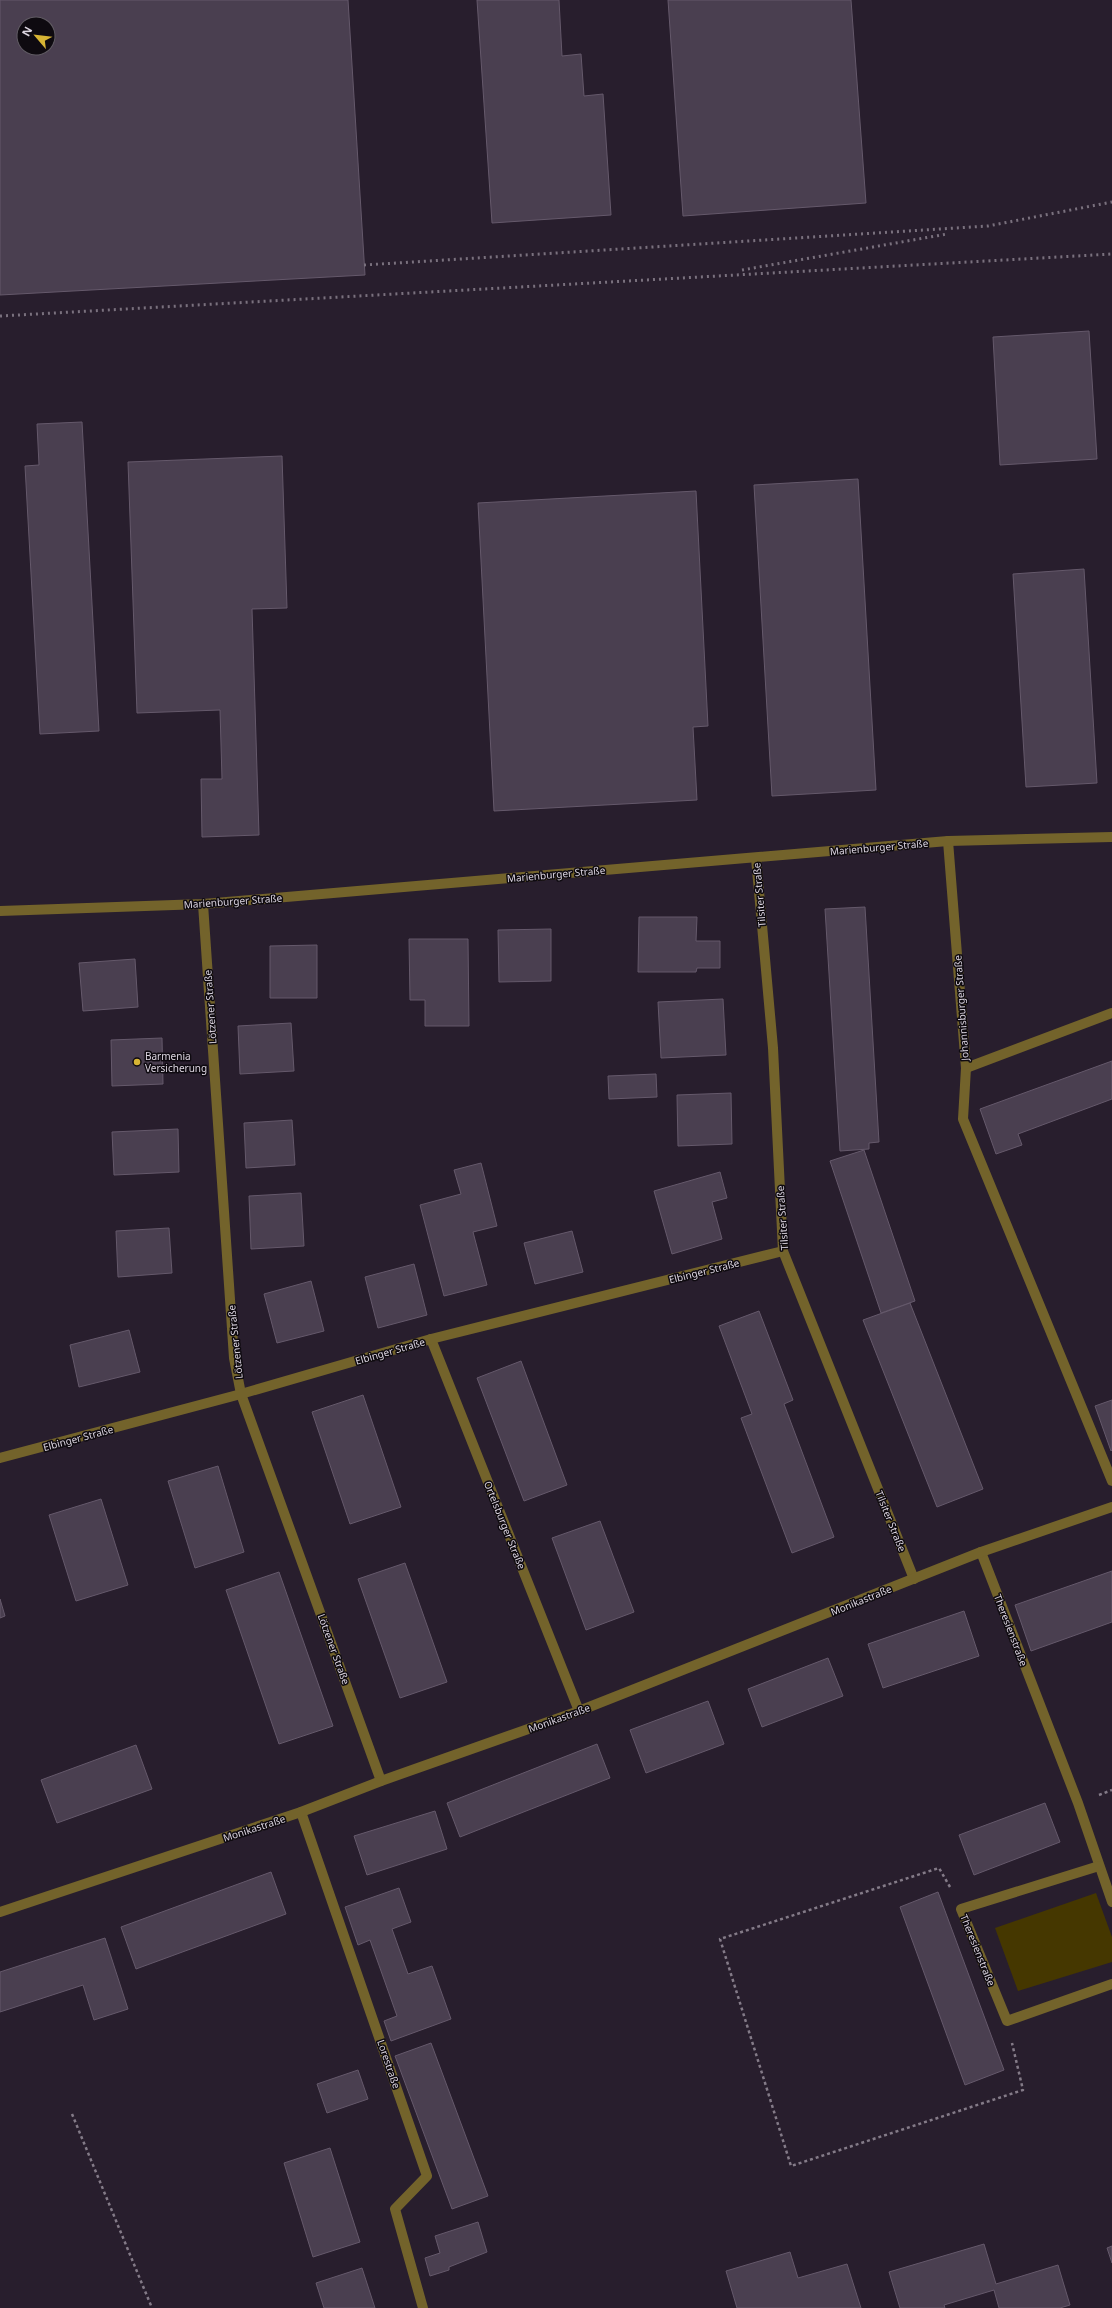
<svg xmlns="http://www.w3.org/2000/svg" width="1112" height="2308" font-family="'Noto Sans',sans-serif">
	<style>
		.green { fill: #453700 }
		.building { fill: #4a3f50; stroke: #65596b; fill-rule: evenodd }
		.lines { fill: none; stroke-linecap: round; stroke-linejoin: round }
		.path { stroke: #847b88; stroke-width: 2.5; stroke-dasharray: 3 3; stroke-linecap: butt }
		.minor { stroke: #73632b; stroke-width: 10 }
		.rail { stroke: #7a717e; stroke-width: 3; stroke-dasharray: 2 4; stroke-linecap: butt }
		.poi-dot { fill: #d7b434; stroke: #0e0a10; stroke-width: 1.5 }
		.labels { text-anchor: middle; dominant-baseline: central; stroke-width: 3; stroke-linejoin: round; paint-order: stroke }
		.street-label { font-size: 10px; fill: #dcd5e0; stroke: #0e0a10 }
		.poi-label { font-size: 10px; fill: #dcd5e0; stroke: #0e0a10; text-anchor: start }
	</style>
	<rect width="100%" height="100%" fill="#281e2d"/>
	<polygon class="green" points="1096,1893 1112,1937 1112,1962 1018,1991 995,1928"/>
	<g class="building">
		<path d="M0 0H348L365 275 0 295ZM24 24H48V48H24Z"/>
		<polygon points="477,0 559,0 562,56 581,54 584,96 603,94 611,215 492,223"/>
		<polygon points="668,0 851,0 866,203 683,216"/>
		<polygon points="1089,331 1097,459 1000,465 993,337"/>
		<polygon points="82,422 99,731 40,734 25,466 39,465 37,424"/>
		<polygon points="282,456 287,608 252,609 259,835 202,837 201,779 222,779 220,710 137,713 128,462"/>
		<polygon points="858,479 876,790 772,796 754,485"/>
		<polygon points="696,491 708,726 693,727 697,800 494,811 478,503"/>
		<polygon points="1084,569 1097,783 1026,787 1013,574"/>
		<polygon points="865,907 879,1142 869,1143 869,1149 840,1151 825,909"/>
		<polygon points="639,917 697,917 696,941 720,941 720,968 697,968 696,972 638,972"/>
		<polygon points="551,929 551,981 499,982 498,930"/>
		<polygon points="409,939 468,939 469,1026 425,1026 425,1000 410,1000"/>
		<polygon points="317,945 317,998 270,998 270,946"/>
		<polygon points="135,959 138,1007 83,1011 79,963"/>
		<polygon points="723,999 726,1055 661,1058 658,1002"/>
		<polygon points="291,1023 294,1071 240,1074 238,1026"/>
		<polygon points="162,1038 163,1084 112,1086 111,1040"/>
		<polygon points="1112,1061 1112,1099 1018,1134 1022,1145 996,1154 980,1109"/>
		<polygon points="656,1074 657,1097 609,1099 608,1076"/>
		<polygon points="731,1093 732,1144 678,1146 677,1095"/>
		<polygon points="292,1120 295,1165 246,1168 244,1123"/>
		<polygon points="178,1129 179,1172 114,1175 112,1132"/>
		<polygon points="864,1150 915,1301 881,1313 830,1161"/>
		<polygon points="481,1163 497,1226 473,1232 487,1285 444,1296 420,1205 461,1194 454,1170"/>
		<polygon points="720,1172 727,1198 712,1202 722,1239 672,1254 654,1191"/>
		<polygon points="301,1193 304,1246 251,1249 249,1196"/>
		<polygon points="169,1228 172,1273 118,1277 116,1231"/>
		<polygon points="572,1231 583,1272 535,1284 524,1243"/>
		<polygon points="414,1264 427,1315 378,1328 365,1277"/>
		<polygon points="311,1281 324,1331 277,1343 264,1294"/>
		<polygon points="910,1303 983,1489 937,1507 863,1320"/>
		<polygon points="759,1311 793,1400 784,1404 834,1537 792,1553 741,1418 752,1414 719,1326"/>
		<polygon points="129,1330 140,1372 79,1387 70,1345"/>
		<polygon points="521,1361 567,1485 524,1501 477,1378"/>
		<polygon points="363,1395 401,1507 350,1524 312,1412"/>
		<polygon points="1112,1400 1112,1450 1111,1451 1095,1406"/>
		<polygon points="218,1466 244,1552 195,1568 168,1481"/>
		<polygon points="101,1499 128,1585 76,1601 49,1515"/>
		<polygon points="600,1521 634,1612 586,1630 552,1538"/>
		<polygon points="405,1563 447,1682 400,1698 358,1579"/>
		<polygon points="1112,1571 1112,1622 1031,1651 1015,1605"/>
		<polygon points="279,1572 333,1726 279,1744 226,1590"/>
		<polygon points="0,1599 5,1616 0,1618"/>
		<polygon points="964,1611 979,1656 883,1688 868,1644"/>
		<polygon points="828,1658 843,1696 762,1727 748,1689"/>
		<polygon points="708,1701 724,1744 646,1773 630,1730"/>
		<polygon points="597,1744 610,1778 460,1837 447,1803"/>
		<polygon points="136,1745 152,1789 57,1823 41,1780"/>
		<polygon points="1045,1803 1060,1842 974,1875 959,1835"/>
		<polygon points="435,1811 447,1849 367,1875 354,1836"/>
		<polygon points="271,1872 286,1914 136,1969 121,1927"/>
		<polygon points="399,1888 411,1922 392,1929 408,1974 432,1966 451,2019 391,2041 384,2021 397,2016 370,1940 358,1945 345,1907"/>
		<polygon points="938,1892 1004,2070 965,2085 900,1907"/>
		<polygon points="105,1938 128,2009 94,2020 83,1985 0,2012 0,1972"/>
		<polygon points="431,2043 488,2196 452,2209 395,2056"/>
		<polygon points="358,2070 368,2099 327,2113 317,2084"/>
		<polygon points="330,2148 360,2242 313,2257 284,2163"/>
		<polygon points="478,2222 487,2252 449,2267 449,2270 430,2276 425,2258 440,2253 435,2236"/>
		<polygon points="984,2244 996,2284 1058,2265 1070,2305 1060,2308 999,2308 994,2290 944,2305 945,2308 900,2308 889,2272"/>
		<polygon points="1112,2246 1112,2263 1107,2248"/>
		<polygon points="790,2252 798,2278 847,2264 861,2308 737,2308 726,2271"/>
		<polygon points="362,2268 375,2308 324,2308 316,2283"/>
	</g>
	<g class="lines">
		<g class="path">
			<polyline points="1099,1795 1112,1790"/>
			<polyline points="950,1887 939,1868 720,1939 791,2166 1023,2090 1012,2043"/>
			<polyline points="72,2114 152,2308"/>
		</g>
		<g class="minor">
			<polyline points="948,841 966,1068 1112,1013"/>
			<polyline points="756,858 773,1048 783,1251 914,1579"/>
			<polyline points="203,904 234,1358 241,1394 381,1781"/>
			<polyline points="0,911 203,904 948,841 1112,837"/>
			<polyline points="966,1068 963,1119 1112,1481"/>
			<polyline points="431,1339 579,1711"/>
			<polyline points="0,1458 241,1394 431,1339 783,1251"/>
			<polyline points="981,1552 1078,1803 1112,1902"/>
			<polyline points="301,1812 427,2176 395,2209 423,2308"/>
			<polyline points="1099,1866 961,1909 1007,2021 1112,1984"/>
			<polyline points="0,1912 301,1812 381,1781 579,1711 981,1552 1112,1507"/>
		</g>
		<g class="rail">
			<polyline points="364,265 988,226 1112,202"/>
			<polyline points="742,270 947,234"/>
			<polyline points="0,316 1112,254"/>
		</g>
	</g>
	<circle class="poi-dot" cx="137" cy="1062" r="4"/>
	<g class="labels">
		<g class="street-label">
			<text transform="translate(879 847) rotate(-5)">Marienburger Straße</text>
			<text transform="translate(556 874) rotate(-5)">Marienburger Straße</text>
			<text transform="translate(759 895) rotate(-95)">Tilsiter Straße</text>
			<text transform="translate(233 901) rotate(-4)">Marienburger Straße</text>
			<text transform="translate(210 1007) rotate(-94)">Lötzener Straße</text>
			<text transform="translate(961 1008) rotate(-94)">Johannisburger Straße</text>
			<text transform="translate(782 1218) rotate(-94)">Tilsiter Straße</text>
			<text transform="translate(704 1271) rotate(-14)">Elbinger Straße</text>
			<text transform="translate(235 1342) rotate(-96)">Lötzener Straße</text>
			<text transform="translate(390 1351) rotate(-16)">Elbinger Straße</text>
			<text transform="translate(78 1438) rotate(-15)">Elbinger Straße</text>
			<text transform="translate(891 1521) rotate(68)">Tilsiter Straße</text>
			<text transform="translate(505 1525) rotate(68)">Ortelsburger Straße</text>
			<text transform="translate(861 1600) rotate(-22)">Monikastraße</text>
			<text transform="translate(1011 1630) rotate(69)">Theresienstraße</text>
			<text transform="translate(334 1649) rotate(70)">Lötzener Straße</text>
			<text transform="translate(559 1718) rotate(-20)">Monikastraße</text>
			<text transform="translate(254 1828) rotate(-18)">Monikastraße</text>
			<text transform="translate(978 1950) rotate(68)">Theresienstraße</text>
			<text transform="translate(389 2064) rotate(71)">Lorestraße</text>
		</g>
		<g class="poi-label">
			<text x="145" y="1056">Barmenia<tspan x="145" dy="12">Versicherung</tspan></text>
		</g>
	</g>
	<g transform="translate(36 36) rotate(298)"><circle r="19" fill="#0e0a10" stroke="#605b63"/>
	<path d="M0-3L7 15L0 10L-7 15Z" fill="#d7b434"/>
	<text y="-6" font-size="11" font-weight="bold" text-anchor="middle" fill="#dcd5e0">N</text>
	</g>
</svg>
